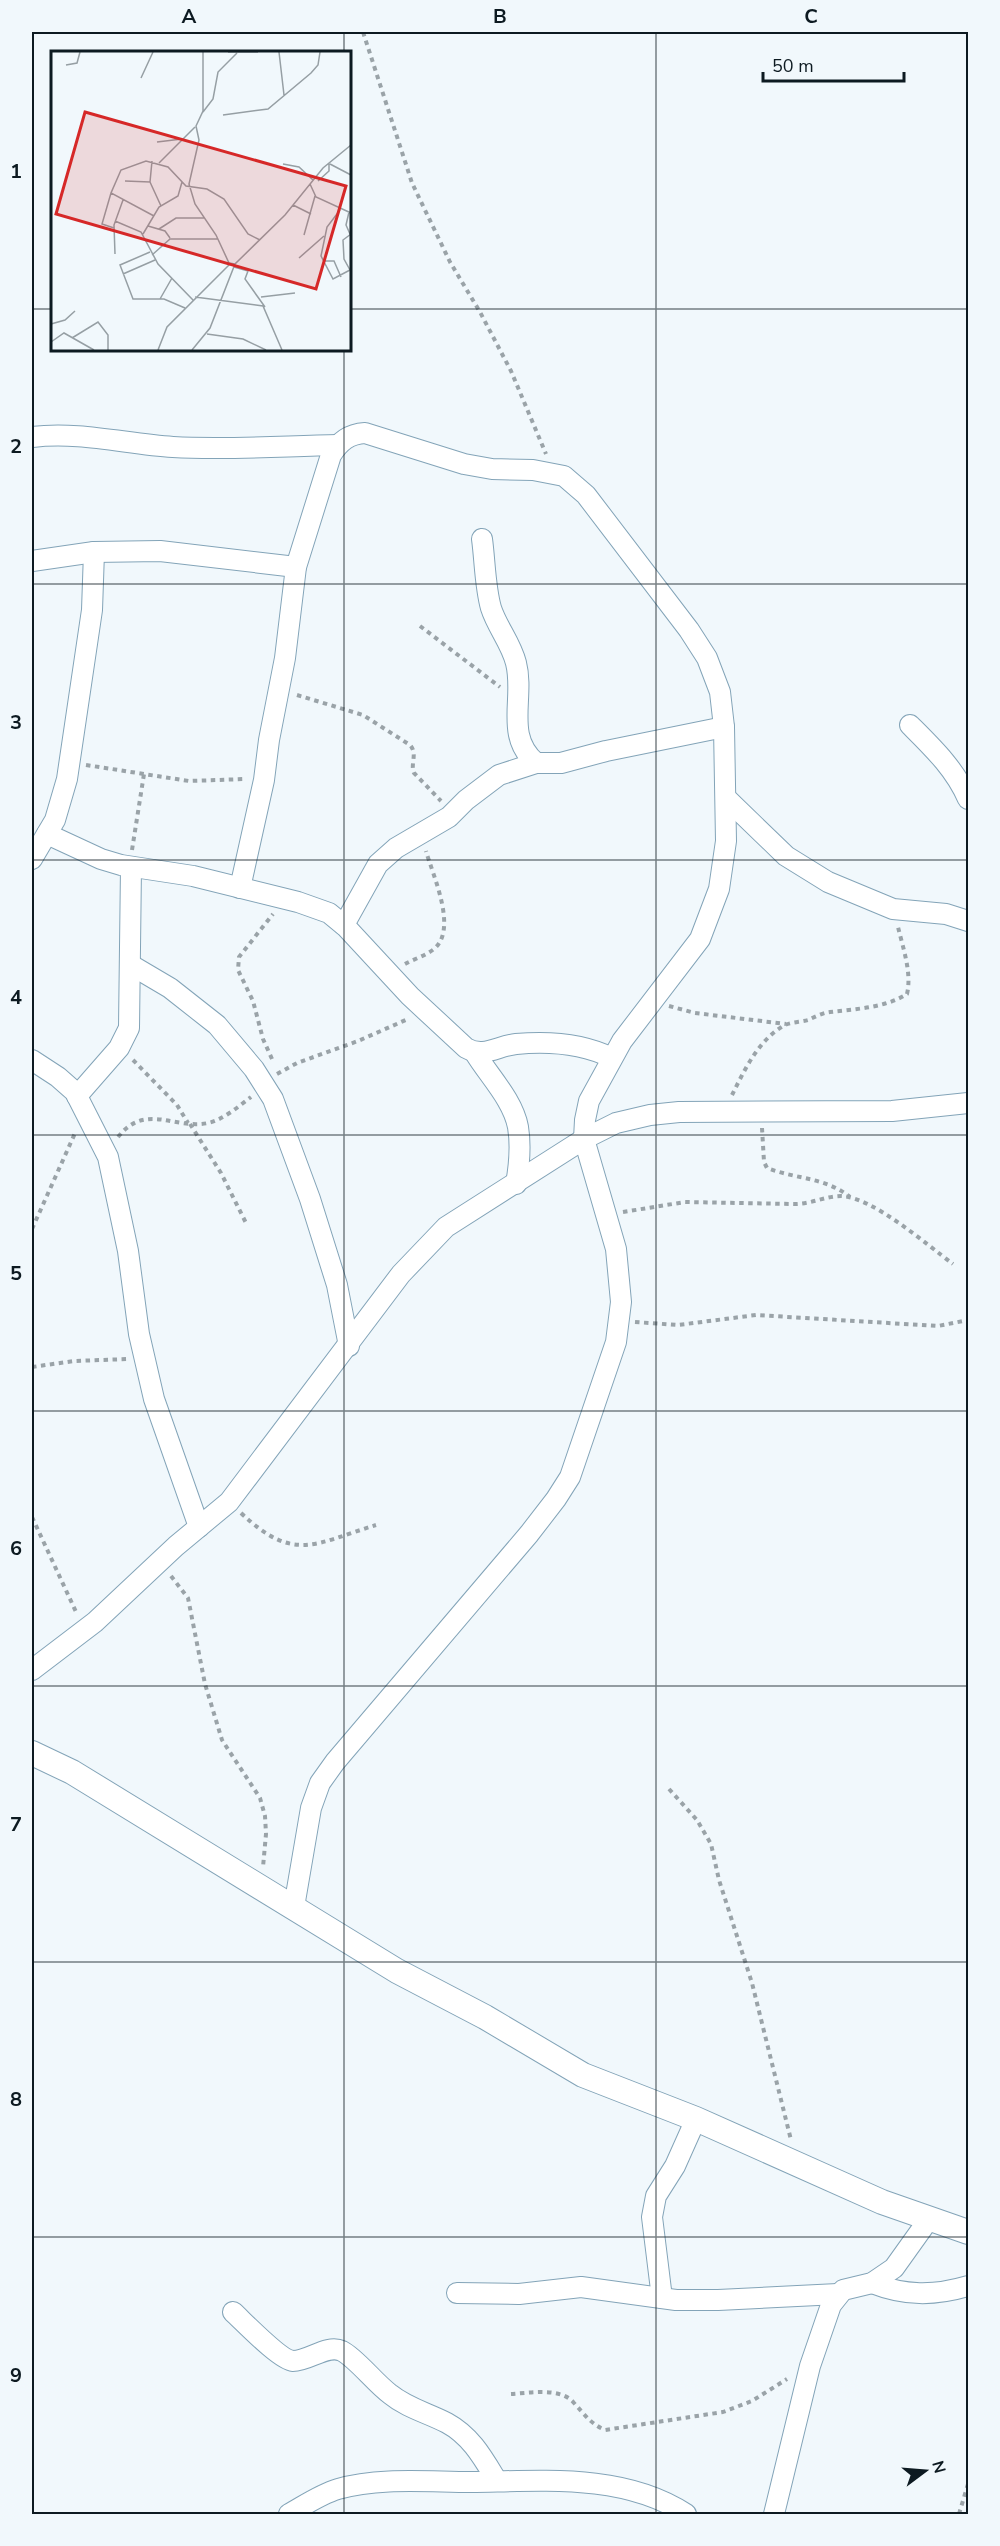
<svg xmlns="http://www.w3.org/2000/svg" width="1000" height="2546" font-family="'Nunito Sans',sans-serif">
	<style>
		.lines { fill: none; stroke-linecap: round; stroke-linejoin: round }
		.minor-casing { stroke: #83a4b8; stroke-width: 22 }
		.tertiary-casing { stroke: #83a4b8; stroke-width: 26 }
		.path { stroke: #9aa3a8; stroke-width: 4; stroke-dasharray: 4.5 4.5; stroke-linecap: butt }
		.minor { stroke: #fff; stroke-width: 20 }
		.tertiary { stroke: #fff; stroke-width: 24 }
		.grid { fill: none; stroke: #0d1a21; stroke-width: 1.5; stroke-opacity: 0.55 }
		.inset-road { fill: none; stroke: #969fa4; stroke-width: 1.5 }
		.view { fill: #d62828; fill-opacity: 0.15; stroke: #d62828; stroke-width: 3 }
		.inset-edge { fill: none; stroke: #0d1a21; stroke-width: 3 }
		.neatline { fill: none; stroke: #0d1a21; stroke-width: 2 }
		.grid-label { font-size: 20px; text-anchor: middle; font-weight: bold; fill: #0d1a21 }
	</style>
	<rect width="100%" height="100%" fill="#f1f8fc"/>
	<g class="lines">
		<g class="minor-casing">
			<g id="minor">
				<path d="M32 437C79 431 126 444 173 447 228 450 283 446 338 445"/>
				<path d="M482 539C485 561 485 587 491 608 497 627 511 643 516 663 525 698 504 736 536 763H561L606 751 724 727"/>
				<polyline points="32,561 94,552 160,551 296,567"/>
				<path d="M910 725C933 748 955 769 968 799"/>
				<polyline points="726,798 786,856 828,882 893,909 946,914 968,921"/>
				<path d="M47 834 101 859 121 865 193 876 298 902 329 913 346 927 410 996 466 1048C484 1058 497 1046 516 1044 549 1041 582 1043 612 1058"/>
				<polyline points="32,859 55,820 67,779 92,610 94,552"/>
				<path d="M240 888 264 780 269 740 285 658 296 567 331 455C340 441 349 434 365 433L464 464 492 469 533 470 564 476 586 495 689 630 707 658 720 692 724 727 726 841 719 889 700 939 622 1041 589 1101 585 1120 584 1139 616 1249 621 1302 616 1342 570 1477 556 1499 529 1534 335 1762 320 1783 311 1808 294 1907"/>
				<polyline points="344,925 378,864 396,848 449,817 466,800 499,775 536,763"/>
				<polyline points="131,965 170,988 217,1025 254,1069 273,1099 310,1199 337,1285 349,1346"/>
				<path d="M475 1053C489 1076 513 1100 518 1127 521 1145 519 1167 516 1184"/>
				<polyline points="32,1060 58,1077 75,1092 108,1157 128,1251 139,1334 154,1399 199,1527"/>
				<polyline points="77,1096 119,1048 129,1028 131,867"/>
				<polyline points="32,1670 95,1622 176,1546 229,1502 401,1274 446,1227 584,1139 616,1123 650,1115 679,1112 892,1111 968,1103"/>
				<path d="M872 2283C905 2296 934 2296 968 2286"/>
				<polyline points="457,2293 519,2294 581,2287 676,2300 718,2300 838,2294"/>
				<polyline points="662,2298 652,2217 656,2196 675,2166 696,2119"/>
				<path d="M233 2312C244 2322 280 2360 293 2361 309 2361 327 2344 342 2351 356 2358 375 2383 390 2394 407 2408 428 2413 447 2423 471 2436 483 2458 497 2481"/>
				<path d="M289 2514C305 2505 321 2494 338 2489 379 2477 429 2482 471 2482 542 2481 624 2473 686 2514"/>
				<polyline points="774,2514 810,2366 831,2305 843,2290 872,2283 894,2268 929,2219"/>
			</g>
		</g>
		<g class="tertiary-casing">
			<polyline id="tertiary" points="32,1753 72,1772 397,1971 485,2017 583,2075 696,2119 882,2202 968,2232"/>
		</g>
		<g class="path">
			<polyline points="363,32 412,183 450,262 480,312 511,371 546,454"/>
			<polyline points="420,626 500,687"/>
			<path d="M297 695 363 715 410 745C418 754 410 764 414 773L441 801"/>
			<polyline points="86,765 189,781 245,779"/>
			<polyline points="132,850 144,774"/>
			<path d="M405 964C414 959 425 956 434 949 458 929 433 876 426 851"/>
			<polyline points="669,1006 695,1013 786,1024"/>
			<polyline points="272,1059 263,1039 253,1001 238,970 239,957 273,914"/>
			<polyline points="133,1060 177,1105 188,1123"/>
			<polyline points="277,1074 297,1063 358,1041 408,1019"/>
			<path d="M732 1095C745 1069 759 1039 785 1025 792 1022 801 1022 808 1020 815 1017 822 1013 830 1012 855 1009 885 1008 907 994 912 973 903 948 898 927"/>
			<polyline points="190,1124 221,1173 247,1225"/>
			<path d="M762 1128 764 1162 767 1168C795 1179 825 1177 850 1197"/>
			<path d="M118 1137C146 1102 174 1130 208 1123 223 1120 239 1106 251 1097"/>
			<path d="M623 1212 685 1202 795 1204C811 1204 826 1196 841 1196 873 1197 927 1245 953 1264"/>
			<polyline points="32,1229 76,1131"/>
			<polyline points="635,1322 678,1325 756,1315 938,1326 968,1320"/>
			<polyline points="32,1367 74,1361 128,1359"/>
			<path d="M241 1513C294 1563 314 1544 376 1525"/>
			<polyline points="32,1517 77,1614"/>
			<polyline points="171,1576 188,1598 205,1684 222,1740 260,1798 265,1816 266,1834 263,1867"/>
			<polyline points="669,1789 697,1820 711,1844 719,1880 752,1983 791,2140"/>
			<path d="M511 2394C530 2393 561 2387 574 2403 585 2415 591 2424 605 2430L723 2412 752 2401 787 2379"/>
			<polyline points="959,2514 968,2484"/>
		</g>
		<use href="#minor" class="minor"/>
		<use href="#tertiary" class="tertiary"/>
	</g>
	<path class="grid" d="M344 32V52M656 32V2514M32 309H52M350 309H968M344 350V2514M32 584H968M32 860H968M32 1135H968M32 1411H968M32 1686H968M32 1962H968M32 2237H968"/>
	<g transform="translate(51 51)">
		<rect width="300" height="300" fill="#f1f8fc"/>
		<path class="inset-road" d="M152 1V60L145 75 148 89 138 133 144 153 165 184 178 212 184 213M177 1H207M228 1 233 44M15 14 26 12 29 1M90 27 102 1M152 61 162 48 167 21 186 2M172 64 217 58 260 22 267 14 269 1M106 91 131 88M108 112 144 76M232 113 248 116 262 129M279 113 300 124M74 130 99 131 101 110M267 130 278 120V112M99 131 110 155M259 133 265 146 300 162M60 142 51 173 63 177M242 154 260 163M289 159 276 176 270 205 282 228 299 219M298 161 295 174 299 183M103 165 60 142 70 119 95 110 117 116 135 135 156 138 173 148 197 183 209 189M64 170 90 181 107 213 142 249M97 175 114 180 119 187M108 178 125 167H153M92 183 108 156 127 145 131 131M253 184 264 145M99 201 69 214 82 248H113L134 257M64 203 63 174 72 149M101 204 119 188H167M248 207 273 185M272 210H283L290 226M183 216 197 220 194 228 214 256M299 219 293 208 292 189 300 183M72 223 104 209M144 246 212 255 231 299M210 246 244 242M109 248 121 227M0 273 14 269 24 260M156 283 192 288 215 299M21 287 47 271 57 284V299M0 291 13 282 43 299M107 299 116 276 179 213M141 299 159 277 184 213 234 164 272 117 300 94"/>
		<path class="view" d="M34 61 295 135 265 238 5 163Z"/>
		<rect width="300" height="300" class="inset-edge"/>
	</g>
	<rect width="1000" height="2546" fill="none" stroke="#f1f8fc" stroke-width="66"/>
	<g transform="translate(925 2471) rotate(74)" stroke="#f1f8fc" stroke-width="4.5" paint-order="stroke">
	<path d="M0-4.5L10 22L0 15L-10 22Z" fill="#0d1a21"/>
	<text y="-9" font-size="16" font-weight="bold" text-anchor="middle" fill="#0d1a21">N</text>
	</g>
	<path d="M763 72v9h141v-9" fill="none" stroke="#0d1a21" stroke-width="3"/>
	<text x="772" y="72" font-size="18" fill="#0d1a21" stroke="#f1f8fc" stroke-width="4.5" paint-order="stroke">50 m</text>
	<rect x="33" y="33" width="934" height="2480" class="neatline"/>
	<g class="grid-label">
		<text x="189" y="23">A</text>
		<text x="500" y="23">B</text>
		<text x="811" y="23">C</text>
		<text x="16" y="178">1</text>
		<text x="16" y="453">2</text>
		<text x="16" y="729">3</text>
		<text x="16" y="1004">4</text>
		<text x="16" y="1280">5</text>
		<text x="16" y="1555">6</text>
		<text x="16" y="1831">7</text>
		<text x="16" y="2106">8</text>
		<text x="16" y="2382">9</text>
	</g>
</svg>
